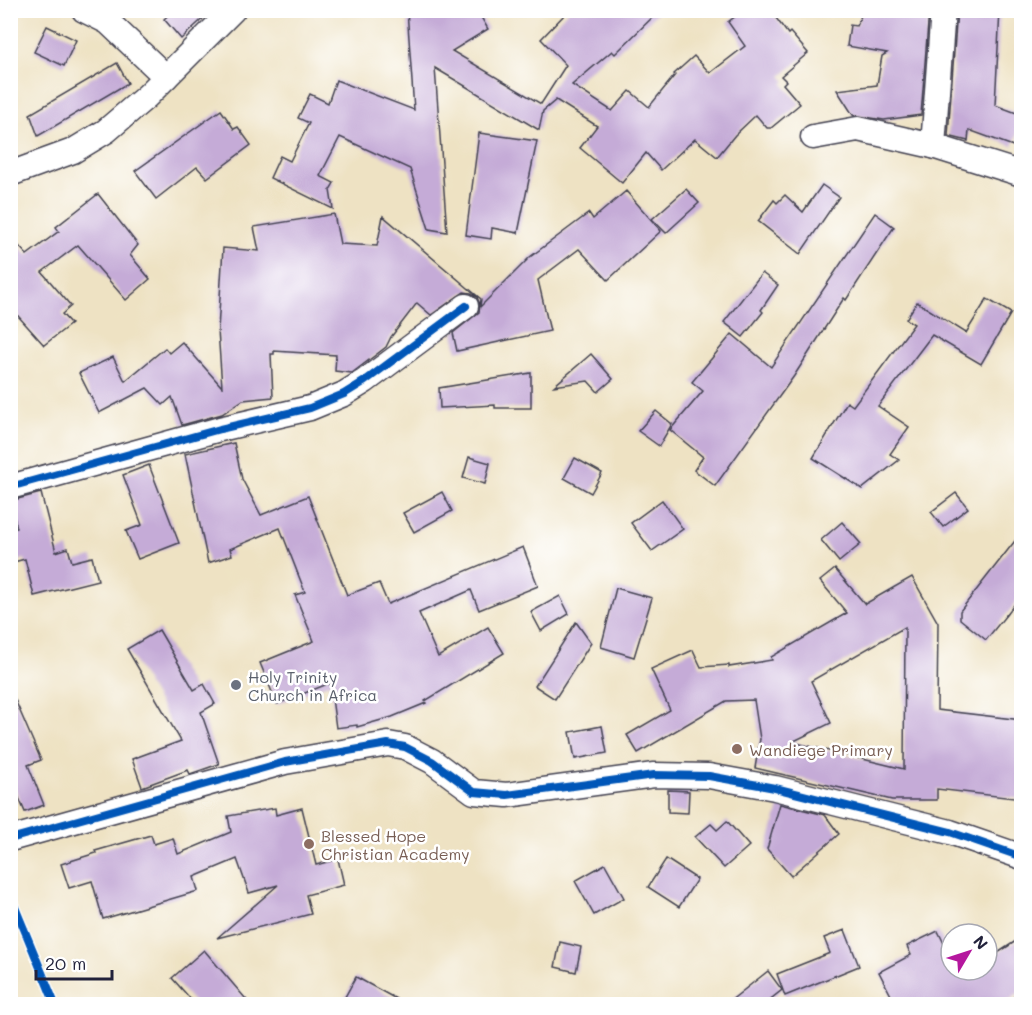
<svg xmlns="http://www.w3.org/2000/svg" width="1032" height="1015" font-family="Mali,sans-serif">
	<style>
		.building { fill: #c5abd7; fill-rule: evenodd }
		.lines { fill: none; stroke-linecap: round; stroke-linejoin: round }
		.street-casing { stroke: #413f4f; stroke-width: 27 }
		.street { stroke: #fff; stroke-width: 24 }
		.cycleway-casing { stroke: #fff; stroke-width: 11 }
		.cycleway { stroke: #0057b8; stroke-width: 8 }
		.worship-dot { fill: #6b7280; stroke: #fff; stroke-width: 2 }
		.education-dot { fill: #8d6e63; stroke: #fff; stroke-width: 2 }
		.labels { text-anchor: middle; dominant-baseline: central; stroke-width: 5; stroke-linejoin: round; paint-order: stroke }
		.worship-label { font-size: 16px; fill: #5b616d; stroke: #fff; text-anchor: start }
		.education-label { font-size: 16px; fill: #785e54; stroke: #fff; text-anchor: start }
	</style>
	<rect width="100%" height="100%" fill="#fff"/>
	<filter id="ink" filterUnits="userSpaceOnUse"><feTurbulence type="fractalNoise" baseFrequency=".0167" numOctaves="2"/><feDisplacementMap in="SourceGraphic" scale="12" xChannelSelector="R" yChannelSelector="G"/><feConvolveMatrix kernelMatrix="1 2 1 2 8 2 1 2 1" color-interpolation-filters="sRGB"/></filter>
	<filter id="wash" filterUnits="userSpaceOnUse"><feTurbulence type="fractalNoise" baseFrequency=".008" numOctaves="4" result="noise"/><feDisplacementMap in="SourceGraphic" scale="24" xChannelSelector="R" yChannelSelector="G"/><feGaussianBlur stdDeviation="1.35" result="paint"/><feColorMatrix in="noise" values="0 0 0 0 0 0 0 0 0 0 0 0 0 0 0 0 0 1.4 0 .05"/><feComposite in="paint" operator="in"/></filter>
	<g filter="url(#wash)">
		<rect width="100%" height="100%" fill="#eee2c3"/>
		<g id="blocks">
			<g class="building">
				<polygon points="174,10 212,10 181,39 164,19"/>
				<polygon points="407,10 477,10 488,29 452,51 541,104 566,65 541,39 569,10 660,10 615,54 612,51 572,85 612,111 630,91 649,107 675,75 674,74 694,56 710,73 745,46 728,22 744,10 770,10 788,34 790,32 808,53 781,76 786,81 783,84 800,104 771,128 767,128 756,115 735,135 717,157 695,139 661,170 646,153 622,183 580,148 597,126 556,100 543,111 539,130 435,68 447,232 429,229 410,169 340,137 320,176 334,183 330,190 333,209 270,178 280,156 290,161 309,123 298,118 310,94 328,103 336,80 414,110"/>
				<polygon points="864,10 929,10 921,115 884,120 853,115 837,90 877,85 882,56 887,53 847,46 850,25 856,26"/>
				<polygon points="957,10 1000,10 995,105 1022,115 1022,123 1013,146 969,130 968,141 948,136"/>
				<polygon points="47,26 76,40 64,66 34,52"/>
				<polygon points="117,63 128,83 38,136 30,114"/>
				<polygon points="221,110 234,129 238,127 251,145 207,178 197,167 156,199 135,171"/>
				<polygon points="479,133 537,141 518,233 492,228 491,239 466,235"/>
				<polygon points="822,185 839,197 800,254 758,221 774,200 777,203 785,195 803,212"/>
				<polygon points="686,189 699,203 666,233 652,219"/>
				<polygon points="626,191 661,231 608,280 579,249 538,280 550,331 457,351 453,333 479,312 480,305 477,297 471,293 464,292 431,315 417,303 391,337 386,347 352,373 335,371 336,355 274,351 274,354 271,354 273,397 243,400 222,414 182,425 172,397 163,405 147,388 99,413 79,373 113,357 125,381 165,348 169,353 182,342 222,387 218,330 223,248 259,251 254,227 334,214 340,244 377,246 383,216 481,299 480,307 530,257 589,213 593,219"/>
				<polygon points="98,194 138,245 130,255 150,279 126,300 78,245 42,272 71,306 62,314 71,324 44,345 10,307 10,236 27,255 59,231 56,227"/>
				<polygon points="875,213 894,227 846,300 844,298 794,376 715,486 694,470 703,457 670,430 703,391 692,382 732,334 771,367"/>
				<polygon points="762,273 778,285 761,310 763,312 743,337 724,322"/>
				<polygon points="987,299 1011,313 981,364 932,335 878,406 909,427 890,454 899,460 862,489 813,458 847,402 853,406 914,324 906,319 917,302 966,333"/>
				<polygon points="591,354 613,379 598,392 588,381 554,386"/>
				<polygon points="531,373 531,408 495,408 495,405 440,408 439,388"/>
				<polygon points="656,411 672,424 659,446 638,431"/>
				<polygon points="234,443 242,479 261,515 308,496 347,595 379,583 388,604 523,547 538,586 479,610 471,590 419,613 438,657 488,627 504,653 425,701 426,703 392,717 357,727 357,725 336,728 330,683 277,704 260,663 314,641 295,595 305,592 280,528 230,549 232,555 208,563 185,454"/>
				<polygon points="469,457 490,463 485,484 463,478"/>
				<polygon points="575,458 602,473 591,493 564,478"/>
				<polygon points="149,465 179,543 138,559 126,531 142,525 123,475"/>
				<polygon points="442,492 452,511 414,532 403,513"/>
				<polygon points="41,493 56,552 68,548 72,562 92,557 98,580 34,596 25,559 10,563 10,530 17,528 10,501"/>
				<polygon points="956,493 968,508 943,527 931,512"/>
				<polygon points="662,500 683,529 652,551 631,523"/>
				<polygon points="842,522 861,544 839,562 821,540"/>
				<polygon points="1022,532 1022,595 986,640 960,619 960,611"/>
				<path d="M835 569 865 604 912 577 938 623 937 710 1022 720V799L937 789V800H892L755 768 760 739 754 700 726 701 638 753 627 735 670 710 651 669 693 650 701 667 729 665V667L772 660 771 657 847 613 820 581ZM905 627 904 769 792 742 831 723 811 681Z"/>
				<polygon points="616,588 652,598 634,657 601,647"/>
				<polygon points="560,596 569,614 541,631 531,612"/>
				<polygon points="576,622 591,643 555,699 535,686"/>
				<polygon points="159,630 194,690 204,684 215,704 201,712 219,764 190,774 188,770 142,787 132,759 181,741 127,649"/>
				<polygon points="10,688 41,760 28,765 44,805 25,812 10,777"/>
				<polygon points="602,726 607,753 575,759 570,732"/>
				<polygon points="668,790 689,791 688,813 668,812"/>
				<polygon points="780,804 825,815 839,834 791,876 767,849"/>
				<polygon points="275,808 276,815 302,808 316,865 338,859 344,885 306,895 311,914 217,938 278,885 249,893 237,859 194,877 198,891 103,919 92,881 69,888 61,864 96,853 95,851 151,835 154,844 173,838 178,854 231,832 228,816"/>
				<polygon points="727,821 749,846 724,868 695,837 711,824 717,830"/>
				<polygon points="666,859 697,879 679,907 648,887"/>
				<polygon points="605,864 624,898 594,915 575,881"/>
				<polygon points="845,930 859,966 785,996 777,974 830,953 824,938"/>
				<polygon points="938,931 951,958 951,970 957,970 961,978 972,970 987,970 987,960 1022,937 1022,991 1003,1005 896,1005 879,972 911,955 907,946"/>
				<polygon points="560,942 581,947 576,972 555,967"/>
				<polygon points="204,950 251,1005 196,1005 172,978"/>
				<polygon points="768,971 782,990 763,1005 725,1005"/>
				<polygon points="356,977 407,1005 360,1005 345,997"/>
			</g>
		</g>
	</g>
	<g filter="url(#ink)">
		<use href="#blocks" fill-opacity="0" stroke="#413f4f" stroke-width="1.5"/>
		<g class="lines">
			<g class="street-casing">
				<g id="street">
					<polyline points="84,10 108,22 166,77"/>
					<polyline points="813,137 858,129 933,146 1022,174"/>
					<polyline points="933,146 943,10"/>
					<polyline points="10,174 73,151 106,131 147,96 233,10"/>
					<polyline points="10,487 220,429 310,408 344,394 365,381 466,306"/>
					<polyline points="10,839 285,762 388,744 405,747 432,761 474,792 507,795 654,775 709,776 775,788 950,832 1022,857"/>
				</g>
			</g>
			<use href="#street" class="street"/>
			<g class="cycleway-casing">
				<g id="cycleway">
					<polyline points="10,487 220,429 310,408 344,394 365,381 466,306"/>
					<polyline points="10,839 285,762 388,744 405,747 432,761 474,792 507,795 654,775 709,776 775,788 950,832 1022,857"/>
					<polyline points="10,895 55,1004"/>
				</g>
			</g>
			<use href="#cycleway" class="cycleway"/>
		</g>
	</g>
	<circle class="worship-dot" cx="236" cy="685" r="6"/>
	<g class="education-dot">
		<circle cx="737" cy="749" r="6"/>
		<circle cx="309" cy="844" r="6"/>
	</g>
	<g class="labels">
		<g class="worship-label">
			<text x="248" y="676">Holy Trinity<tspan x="248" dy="18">Church in Africa</tspan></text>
		</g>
		<g class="education-label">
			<text x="749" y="749">Wandiege Primary</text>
			<text x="321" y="835">Blessed Hope<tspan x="321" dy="18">Christian Academy</tspan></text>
		</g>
	</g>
	<rect width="1032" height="1015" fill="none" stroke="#fff" stroke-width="36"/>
	<g transform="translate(969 952) rotate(51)"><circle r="28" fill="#ffffff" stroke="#a7a7b1" stroke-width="1.5"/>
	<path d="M0-4.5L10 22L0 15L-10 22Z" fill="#b5179e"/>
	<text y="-9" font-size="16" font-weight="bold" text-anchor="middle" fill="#22223b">N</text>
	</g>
	<path d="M36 970v9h76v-9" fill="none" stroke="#22223b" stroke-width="3"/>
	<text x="45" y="970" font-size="18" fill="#22223b" stroke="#ffffff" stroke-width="4.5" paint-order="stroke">20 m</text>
</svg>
